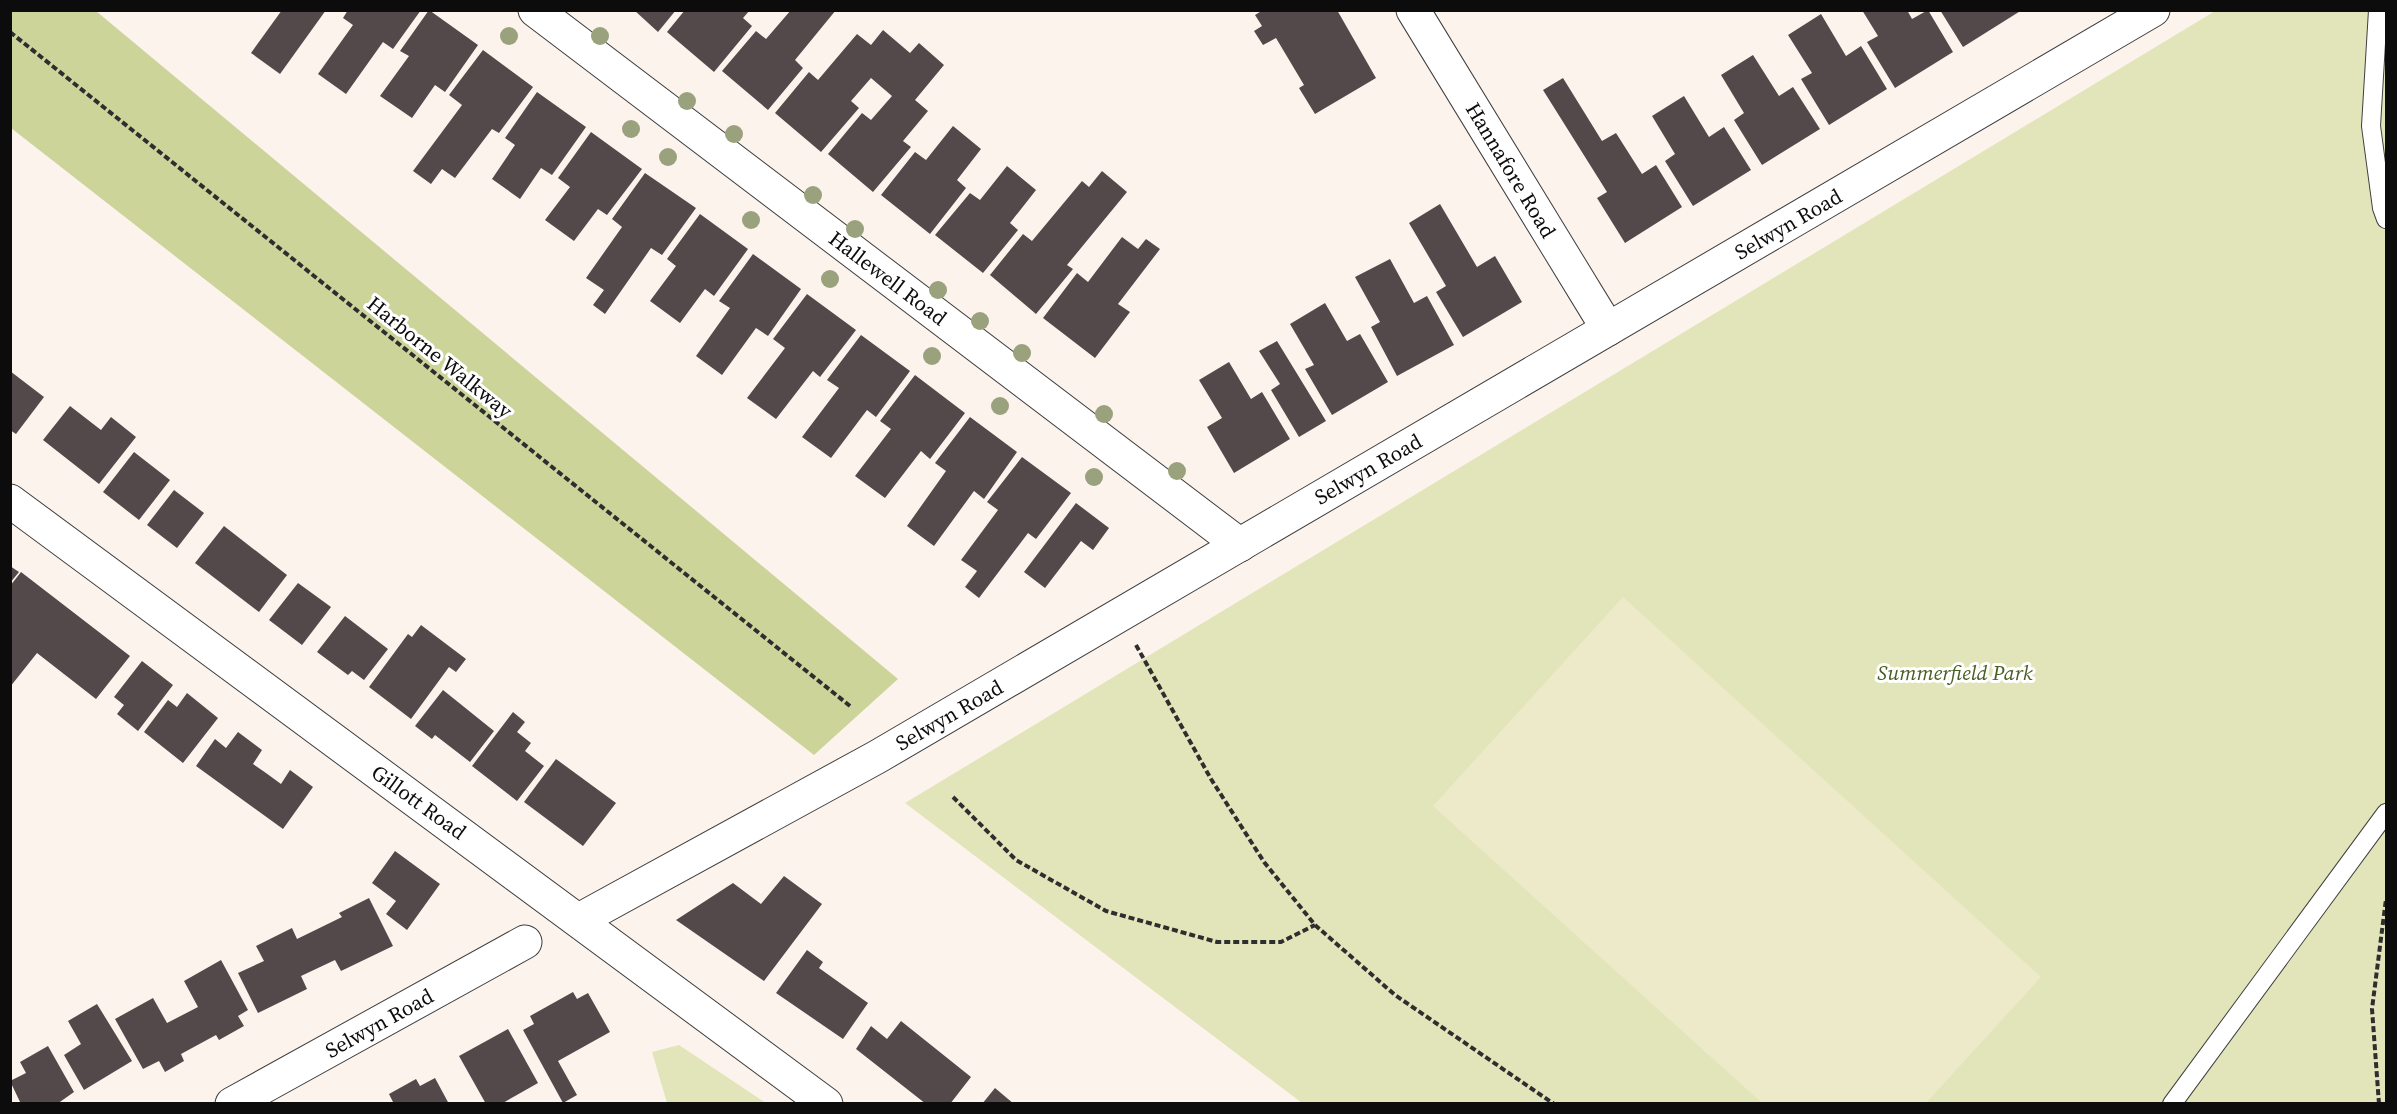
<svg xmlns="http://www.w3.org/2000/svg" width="2397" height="1114" font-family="'Source Serif 4',serif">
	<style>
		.green { fill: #e2e5b9 }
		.forest { fill: #ccd49a }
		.pitch { fill: #edeaca }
		.building { fill: #54494a }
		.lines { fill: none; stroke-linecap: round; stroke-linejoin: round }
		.service-casing { stroke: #3f3f3f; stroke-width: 20 }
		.minor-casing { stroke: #3f3f3f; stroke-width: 35 }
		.path { stroke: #2e2e2e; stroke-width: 4; stroke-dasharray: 6 3; stroke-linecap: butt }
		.service { stroke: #fff; stroke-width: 18 }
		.minor { stroke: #fff; stroke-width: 33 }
		.tree { fill: #99a17d }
		.labels { text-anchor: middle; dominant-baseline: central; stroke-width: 6; stroke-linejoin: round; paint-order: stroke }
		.street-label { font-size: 21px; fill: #0c0c0c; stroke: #fff }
		.park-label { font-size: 21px; font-style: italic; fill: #485e22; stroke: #fff }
	</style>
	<rect width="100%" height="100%" fill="#fdf3ed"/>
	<g class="green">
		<polygon points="2215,11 2386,11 2386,1103 1302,1103 905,803"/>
		<polygon points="679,1045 766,1103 667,1103 652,1052"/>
	</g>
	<polygon class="forest" points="10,11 96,11 898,679 814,755 11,128"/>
	<polygon class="pitch" points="1623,597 2041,977 1926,1103 1762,1103 1433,806"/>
	<g class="building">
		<polygon points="282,10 326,10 280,74 251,53"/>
		<polygon points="348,10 421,10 393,49 383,42 346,94 318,74 353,25 343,18"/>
		<polygon points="429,10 478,45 445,92 435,85 412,118 380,96 409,56 400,51"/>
		<polygon points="634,10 676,10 658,32"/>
		<polygon points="685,10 750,10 743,18 752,26 714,72 667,32"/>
		<polygon points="791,10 836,10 795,60 803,68 768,110 722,71 756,31 766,39"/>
		<polygon points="1263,10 1337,10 1376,78 1315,114 1299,88 1304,85 1276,38 1263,45 1254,31 1262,26 1255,15"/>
		<polygon points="1862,10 1907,10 1912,19 1928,10 1953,52 1895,88 1867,42 1878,36"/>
		<polygon points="1940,10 2022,10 1963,47"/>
		<polygon points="1821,14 1846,56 1861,46 1887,89 1829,125 1801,79 1812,73 1788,35"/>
		<polygon points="883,30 910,53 919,43 944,65 915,100 928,111 903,141 911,147 873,192 828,154 862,113 871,120 892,96 871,78 851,101 859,108 821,152 775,113 809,72 818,80 857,34 871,45"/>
		<polygon points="483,50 533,87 499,133 492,129 455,178 442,169 431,184 413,171 462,105 449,95"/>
		<polygon points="1753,55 1779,96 1793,87 1820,129 1762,165 1734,120 1744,113 1721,75"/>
		<polygon points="1563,78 1602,141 1616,133 1642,174 1656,165 1682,207 1625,243 1597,198 1607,192 1543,90"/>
		<polygon points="537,92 586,127 552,175 541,168 520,199 492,179 515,145 505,138"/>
		<polygon points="1684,96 1709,137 1724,127 1751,170 1693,206 1665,161 1675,154 1652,116"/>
		<polygon points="953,126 981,149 957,180 966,188 930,234 881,195 915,152 926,160"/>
		<polygon points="591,132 642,169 607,215 598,209 574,241 545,220 570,187 558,178"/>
		<polygon points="1007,166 1036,190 1010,223 1018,230 983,273 935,235 970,193 980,200"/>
		<polygon points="1102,171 1127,192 1067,265 1073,269 1036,314 990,275 1023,234 1032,241 1082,181 1089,187"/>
		<polygon points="645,173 696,208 662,255 651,248 605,314 593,305 604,290 586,278 622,227 612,219"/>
		<polygon points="1440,204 1477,267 1495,256 1522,302 1463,337 1436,292 1446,286 1409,223"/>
		<polygon points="700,214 748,249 714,296 705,289 680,323 650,301 676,266 667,259"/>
		<polygon points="1122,237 1138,249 1146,239 1160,249 1118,304 1130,312 1095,358 1043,318 1077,273 1088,282"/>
		<polygon points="753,254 801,289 768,336 756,328 722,375 696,356 730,308 719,301"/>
		<polygon points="1390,259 1414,303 1427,296 1454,345 1397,376 1371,327 1380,322 1355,277"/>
		<polygon points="807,294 856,330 820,377 813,371 776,419 747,398 785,348 773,339"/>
		<polygon points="1325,303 1347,341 1360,334 1388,382 1332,415 1305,369 1314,365 1290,324"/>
		<polygon points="861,335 910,371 876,417 867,410 831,458 802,437 839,388 827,380"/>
		<polygon points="1277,341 1326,421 1299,437 1271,390 1280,384 1259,351"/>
		<polygon points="1229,362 1251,399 1262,392 1290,439 1234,473 1207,427 1222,418 1199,380"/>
		<polygon points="10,371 44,397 16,434 10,430"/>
		<polygon points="915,375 965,413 930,459 921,451 885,498 855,476 891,429 880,421"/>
		<polygon points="70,406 101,430 111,417 136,437 99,484 43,440"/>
		<polygon points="970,417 1017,452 984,499 974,491 934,546 907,526 946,471 935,463"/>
		<polygon points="134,452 170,480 139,520 103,492"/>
		<polygon points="1022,457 1071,493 1036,539 1028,533 979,598 965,587 977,571 961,560 998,510 987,502"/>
		<polygon points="174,490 204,513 177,548 147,525"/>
		<polygon points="1076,503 1109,528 1093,550 1081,541 1045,588 1024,572"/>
		<polygon points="224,526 287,575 259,612 195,563"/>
		<polygon points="10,566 19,572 10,583"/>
		<polygon points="21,572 130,656 96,699 37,653 10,687 10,586"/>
		<polygon points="298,583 331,607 302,645 269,620"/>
		<polygon points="345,616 388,649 364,680 352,671 348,675 317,652"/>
		<polygon points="421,625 466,659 456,672 449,667 411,719 369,687 408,634 412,637"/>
		<polygon points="142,661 173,685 138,731 117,714 124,705 114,697"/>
		<polygon points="443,690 494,731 470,762 435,735 432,739 415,726"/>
		<polygon points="187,693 218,718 183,763 144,732 168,700 177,707"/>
		<polygon points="513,712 525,722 517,732 531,743 525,751 544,766 517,801 472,766"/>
		<polygon points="238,732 262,750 253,764 266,773 281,784 290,770 313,787 283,829 196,766 215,739 226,748"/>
		<polygon points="556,759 616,803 583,846 524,802"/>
		<polygon points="395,851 440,884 407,930 386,914 396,901 372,883"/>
		<polygon points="784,876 822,904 764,981 676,920 733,883 761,904"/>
		<polygon points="369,898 393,946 341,971 335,960 301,976 307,989 258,1013 238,973 264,961 256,946 292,928 297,939 342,917 339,913"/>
		<polygon points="807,950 823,962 819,968 868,1003 843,1039 776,993"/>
		<polygon points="221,960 248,1010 238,1016 244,1026 219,1040 216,1035 181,1054 184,1061 165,1072 159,1061 143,1069 115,1019 153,998 167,1023 198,1007 184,981"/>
		<polygon points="573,992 577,999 588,993 610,1032 558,1061 577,1095 563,1103 523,1030 534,1024 530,1016"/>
		<polygon points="97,1004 132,1061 84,1090 64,1055 81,1044 68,1021"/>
		<polygon points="901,1021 971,1077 950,1104 926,1104 856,1049 871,1026 887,1039"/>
		<polygon points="508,1029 538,1083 501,1104 486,1104 459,1056"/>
		<polygon points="48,1046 74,1092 57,1104 21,1104 10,1081 26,1073 20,1062"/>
		<polygon points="435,1078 449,1104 394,1104 389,1094 416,1079 420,1086"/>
		<polygon points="995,1088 1014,1104 982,1104"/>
	</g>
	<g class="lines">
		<g class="service-casing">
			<g id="service">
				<polyline points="2378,10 2371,126 2382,208 2386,219"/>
				<polyline points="2172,1104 2386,813"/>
			</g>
		</g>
		<g class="minor-casing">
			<g id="minor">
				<polyline points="535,10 1240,545"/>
				<polyline points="1413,10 1608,329"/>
				<polyline points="10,501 826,1104"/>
				<polyline points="579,920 877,757 2153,10"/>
				<polyline points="232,1104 525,942"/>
			</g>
		</g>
		<g class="path">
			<polyline points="10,32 850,706"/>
			<polyline points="1136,645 1211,779 1264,862 1315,925 1395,995 1554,1104"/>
			<polyline points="953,797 1016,860 1106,911 1217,942 1281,942 1315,925"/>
			<polyline points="2379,1104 2372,1009 2386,899"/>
		</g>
		<use href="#service" class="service"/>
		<use href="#minor" class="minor"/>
	</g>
	<g class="tree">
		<circle cx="509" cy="36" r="9"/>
		<circle cx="600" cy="36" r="9"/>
		<circle cx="687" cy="101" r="9"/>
		<circle cx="631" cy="129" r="9"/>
		<circle cx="734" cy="134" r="9"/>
		<circle cx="668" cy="157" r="9"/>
		<circle cx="813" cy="195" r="9"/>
		<circle cx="751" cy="220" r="9"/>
		<circle cx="855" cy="229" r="9"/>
		<circle cx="830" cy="279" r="9"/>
		<circle cx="938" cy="290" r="9"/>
		<circle cx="980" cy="321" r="9"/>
		<circle cx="1022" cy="353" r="9"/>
		<circle cx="932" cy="356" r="9"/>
		<circle cx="1000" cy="406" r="9"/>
		<circle cx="1104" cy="414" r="9"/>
		<circle cx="1177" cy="471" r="9"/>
		<circle cx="1094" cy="477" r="9"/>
	</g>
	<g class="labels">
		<g class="street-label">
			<text transform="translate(1511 170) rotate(59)">Hannafore Road</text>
			<text transform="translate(1788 224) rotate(-30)">Selwyn Road</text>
			<text transform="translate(888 278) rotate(37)">Hallewell Road</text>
			<text transform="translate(440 357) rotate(39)">Harborne Walkway</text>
			<text transform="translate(1368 469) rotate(-30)">Selwyn Road</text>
			<text transform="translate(949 715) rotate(-30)">Selwyn Road</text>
			<text transform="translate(419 802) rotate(36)">Gillott Road</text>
			<text transform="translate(379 1023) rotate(-29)">Selwyn Road</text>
		</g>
		<g class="park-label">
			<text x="1955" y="672">Summerfield Park</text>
		</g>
	</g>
	<rect width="2397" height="1114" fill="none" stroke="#0c0c0c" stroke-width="24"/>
</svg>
